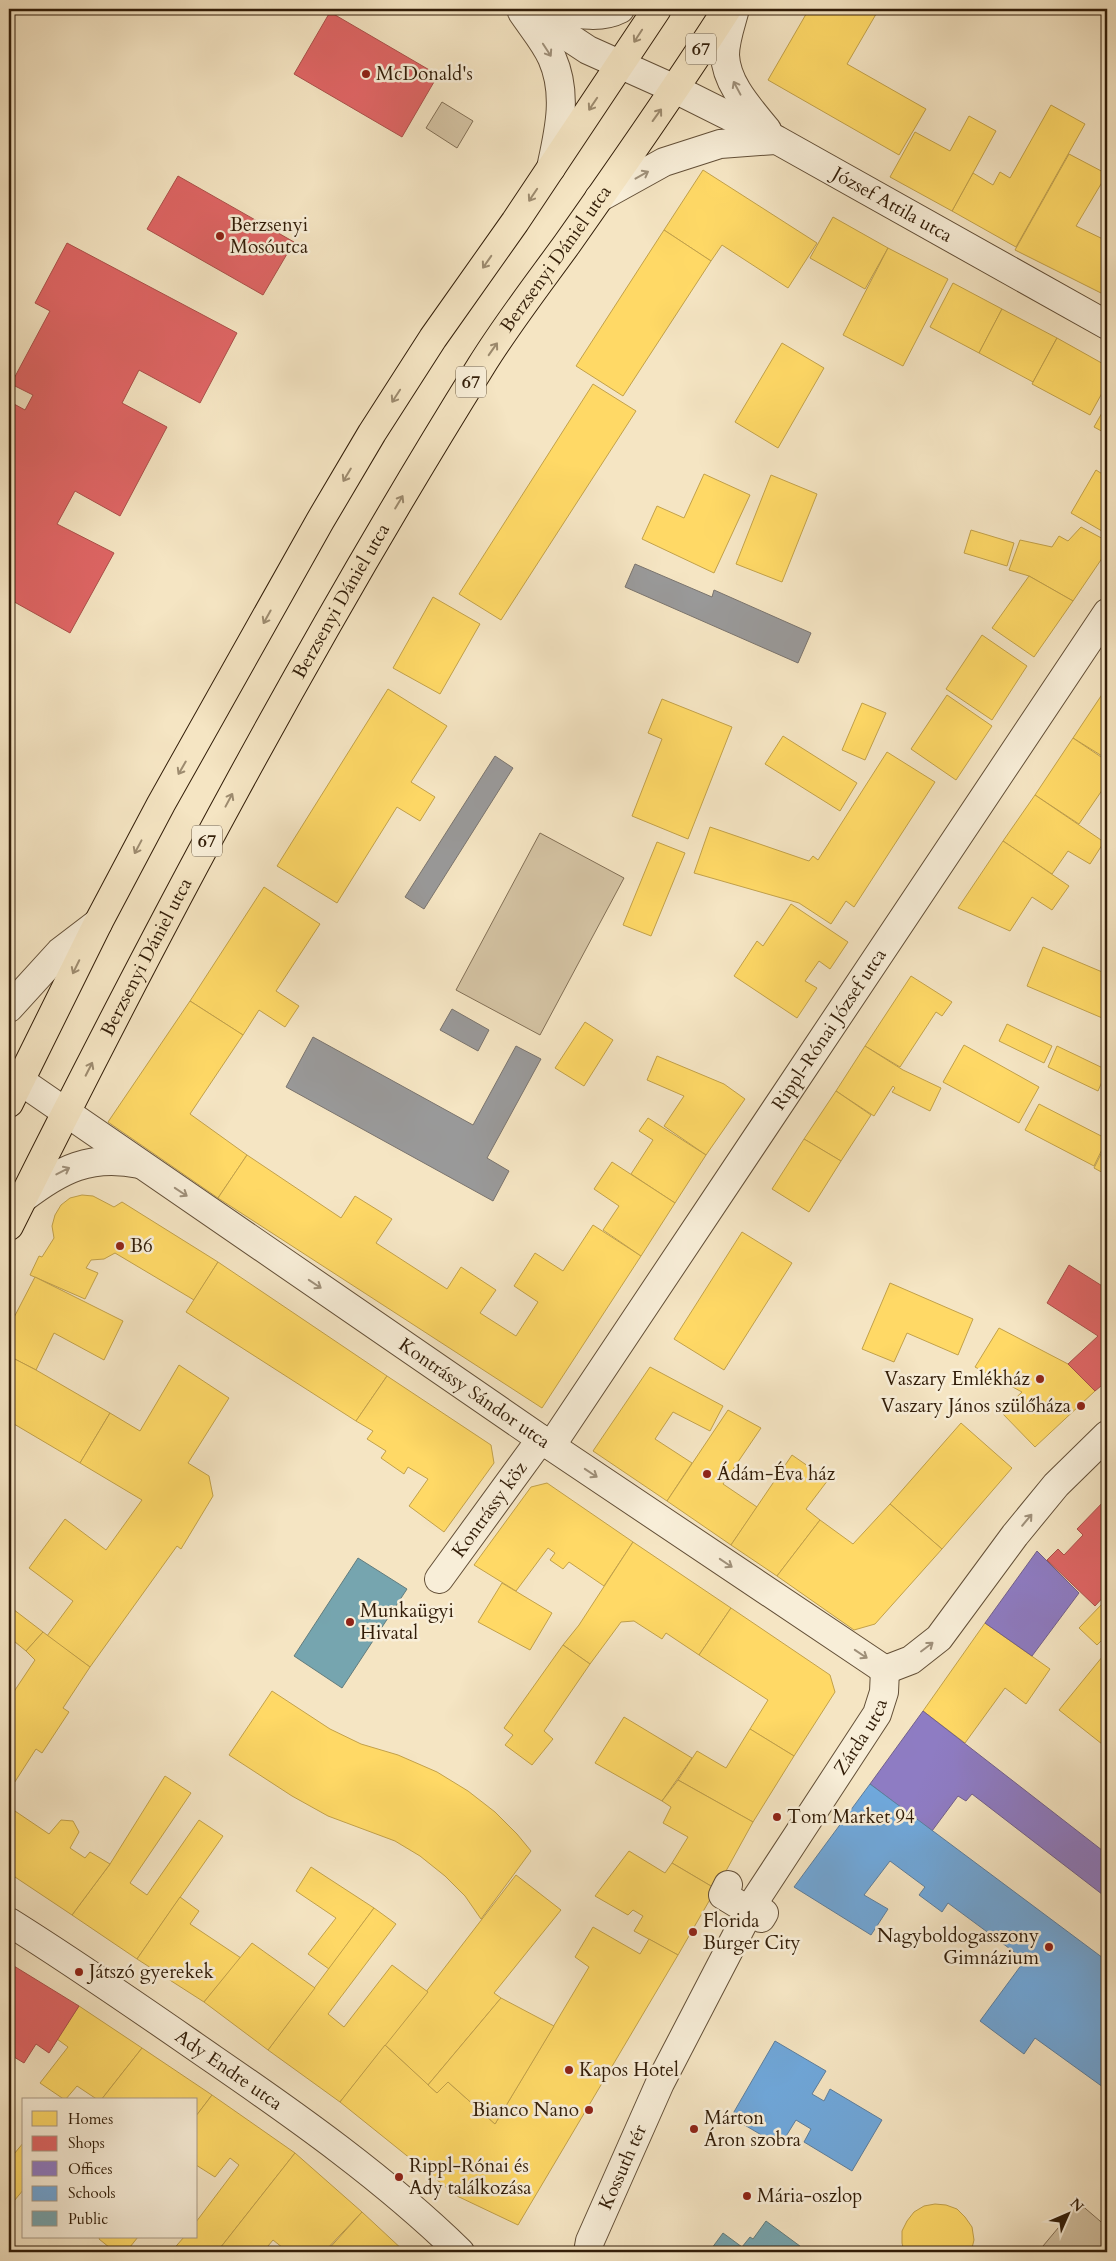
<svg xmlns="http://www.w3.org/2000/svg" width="1116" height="2261" font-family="Cardo,serif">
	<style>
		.green { fill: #d4c3a3; stroke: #837056 }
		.homes { fill: #ffd966; stroke: #c2a14a }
		.shops { fill: #e06666; stroke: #ac504a }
		.offices { fill: #8e7cc3; stroke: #72608b }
		.schools { fill: #6fa8dc; stroke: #5d7e9c }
		.public { fill: #76a5af; stroke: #627c7d }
		.industry { fill: #999; stroke: #7a746e }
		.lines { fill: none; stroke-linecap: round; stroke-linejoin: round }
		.minor-casing { stroke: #634f37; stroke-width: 30 }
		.major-casing { stroke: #321d08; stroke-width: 30 }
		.minor { stroke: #f8eed8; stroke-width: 28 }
		.major { stroke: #f5e5c3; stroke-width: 28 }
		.oneway { stroke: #9d8b6f }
		.oneway2 { stroke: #9f907a }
		.poi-dot { fill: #8f2418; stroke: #f8eed8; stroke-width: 2 }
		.labels { text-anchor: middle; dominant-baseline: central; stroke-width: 5; stroke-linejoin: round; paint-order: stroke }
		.shield { fill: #f8eed8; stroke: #6d5c46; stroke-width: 1 }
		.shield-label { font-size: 18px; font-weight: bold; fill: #321d08 }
		.poi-label { font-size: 19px; fill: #321d08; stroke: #f8eed8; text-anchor: start }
		.street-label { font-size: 19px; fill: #321d08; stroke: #f8eed8 }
	</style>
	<rect width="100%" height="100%" fill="#f5e5c3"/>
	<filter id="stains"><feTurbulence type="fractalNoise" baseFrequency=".004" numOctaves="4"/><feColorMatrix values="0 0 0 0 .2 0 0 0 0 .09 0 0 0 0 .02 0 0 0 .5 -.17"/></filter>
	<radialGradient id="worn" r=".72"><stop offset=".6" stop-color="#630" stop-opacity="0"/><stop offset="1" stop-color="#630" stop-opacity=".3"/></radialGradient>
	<g class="green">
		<polygon points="442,102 473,121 457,148 426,128"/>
		<polygon points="540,833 624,878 540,1035 456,990"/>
		<polygon points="1079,2203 1107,2227 1107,2252 1038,2252"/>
	</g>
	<g class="homes">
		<polygon points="809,9 879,9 847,64 926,109 899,155 768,80"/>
		<polygon points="1051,105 1085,124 1016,247 952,211 973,173 993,185 1000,172 1010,178"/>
		<polygon points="969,116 996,131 952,211 890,177 915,132 950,151"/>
		<polygon points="1069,154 1107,174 1076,226 1107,241 1107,296 1015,250"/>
		<polygon points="703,170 817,243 788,288 722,245 711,261 664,230"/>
		<polygon points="833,217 888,248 865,289 810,258"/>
		<polygon points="664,230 711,261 623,396 576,366"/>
		<polygon points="888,248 948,279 903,366 843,335"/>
		<polygon points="953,283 1002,309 979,353 930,327"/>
		<polygon points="1002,309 1057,338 1033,382 979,353"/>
		<polygon points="1057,338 1107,366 1107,384 1090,415 1032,384"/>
		<polygon points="782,343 824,368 778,448 735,422"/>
		<polygon points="593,384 636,411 501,620 459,594"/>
		<polygon points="1107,404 1107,434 1094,427"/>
		<polygon points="1096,470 1107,477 1107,534 1071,513"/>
		<polygon points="704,474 750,495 714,573 642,539 657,506 684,518"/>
		<polygon points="771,475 817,494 782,582 736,564"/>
		<polygon points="1081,527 1107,541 1107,551 1073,601 1029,576 1009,570 1020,540 1052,547 1059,536 1068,541"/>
		<polygon points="971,530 1014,543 1007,566 964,553"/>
		<polygon points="1029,576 1073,601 1034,657 992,628"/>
		<polygon points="433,597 480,624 440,694 393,668"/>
		<polygon points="982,635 1027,666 992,720 946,689"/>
		<polygon points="1107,687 1107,759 1073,738"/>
		<polygon points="388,689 447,726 411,782 435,797 420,821 397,807 337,903 277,866"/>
		<polygon points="947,695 992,726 956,780 911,749"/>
		<polygon points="662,699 732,727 688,839 632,816 662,739 648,733"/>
		<polygon points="862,703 886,713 865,760 842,750"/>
		<polygon points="783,736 857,783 840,811 765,764"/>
		<polygon points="1073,738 1107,761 1107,783 1079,824 1035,795"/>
		<polygon points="887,752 935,782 854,907 846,901 831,924 799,903 694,873 710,827 809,861 813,856 818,860"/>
		<polygon points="1035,795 1104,842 1090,864 1068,851 1052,874 1003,841"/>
		<polygon points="1003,841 1069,886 1052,910 1032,897 1010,931 958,908"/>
		<polygon points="657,842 685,853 651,936 623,925"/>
		<polygon points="264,887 320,924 276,991 299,1006 285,1027 259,1010 243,1035 190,1001"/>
		<polygon points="791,904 848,942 830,969 819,961 805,981 817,988 797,1018 734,976 757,941 763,946"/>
		<polygon points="1043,947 1107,974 1107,1020 1027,986"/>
		<polygon points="911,976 952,1002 942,1016 936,1012 900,1067 865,1046"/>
		<polygon points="190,1001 243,1035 190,1114 247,1155 218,1198 108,1122"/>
		<polygon points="585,1022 613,1040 584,1086 555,1068"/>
		<polygon points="1007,1024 1052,1046 1044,1063 999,1041"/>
		<polygon points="964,1045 1039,1087 1019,1123 943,1082"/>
		<polygon points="865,1046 903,1070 941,1088 930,1111 892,1092 895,1088 893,1086 874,1116 836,1091"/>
		<polygon points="1057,1046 1107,1070 1098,1091 1048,1067"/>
		<polygon points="657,1056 724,1084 745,1099 706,1155 664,1126 684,1096 647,1080"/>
		<polygon points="836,1091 871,1115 841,1161 804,1139"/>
		<polygon points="1039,1104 1107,1139 1094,1166 1025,1130"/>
		<polygon points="648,1118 706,1155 675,1203 631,1174 653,1140 639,1131"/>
		<polygon points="804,1139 841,1161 809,1212 772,1189"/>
		<polygon points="1107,1142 1107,1175 1094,1168"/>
		<polygon points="247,1155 341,1218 355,1196 392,1219 376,1243 447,1289 461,1267 496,1290 480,1313 516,1336 538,1302 514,1286 535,1253 563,1271 593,1225 641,1256 542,1408 218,1198"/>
		<polygon points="612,1162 675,1203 641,1256 603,1230 619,1206 594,1189"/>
		<polygon points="82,1195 93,1196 114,1207 122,1202 218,1262 194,1300 115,1253 104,1259 91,1260 86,1268 98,1273 85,1299 30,1275 39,1256 42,1257 54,1238 52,1226 55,1215 61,1205 70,1198"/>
		<polygon points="742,1232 792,1263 724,1370 674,1339"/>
		<polygon points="218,1262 387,1376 356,1421 186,1312"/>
		<polygon points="35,1277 123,1321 104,1360 54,1333 36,1370 9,1356 9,1327"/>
		<polygon points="890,1283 973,1319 958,1355 907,1333 894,1362 862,1349"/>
		<polygon points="999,1328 1068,1364 1095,1391 1035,1447 1001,1412 1022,1392 975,1367"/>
		<polygon points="9,1356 36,1370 110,1413 80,1463 14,1424 9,1432"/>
		<polygon points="179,1365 229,1398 188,1463 209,1476 213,1496 181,1549 177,1546 90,1667 47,1636 73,1601 29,1568 65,1519 106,1550 142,1500 80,1463 110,1413 140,1431"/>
		<polygon points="650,1367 723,1406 710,1431 673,1412 655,1439 692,1463 667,1501 593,1451"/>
		<polygon points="387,1376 491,1445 494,1463 444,1532 409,1506 428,1479 408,1467 404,1474 381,1458 386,1451 367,1439 373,1431 356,1421"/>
		<polygon points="728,1410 761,1428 723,1484 757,1507 731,1545 667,1501"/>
		<polygon points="961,1423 1012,1468 942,1549 890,1504"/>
		<polygon points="792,1455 828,1480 806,1509 820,1520 777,1576 731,1545"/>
		<polygon points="547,1483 633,1542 604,1586 569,1562 563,1569 550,1560 555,1553 548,1548 516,1591 474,1565 531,1487"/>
		<polygon points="890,1504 942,1549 875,1624 854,1630 777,1576 820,1520 853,1544"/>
		<polygon points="633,1542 731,1608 699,1655 666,1633 662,1639 634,1621 621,1622 590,1664 563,1645 579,1625"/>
		<polygon points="502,1583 552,1613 530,1650 478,1622"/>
		<polygon points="1102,1604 1107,1608 1107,1635 1097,1645 1079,1628"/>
		<polygon points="9,1606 43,1632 26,1651 9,1637"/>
		<polygon points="731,1608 830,1675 835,1692 794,1756 750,1729 768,1700 699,1655"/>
		<polygon points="985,1623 1050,1669 1026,1704 1005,1688 965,1743 923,1711"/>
		<polygon points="43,1632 90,1667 63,1708 69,1712 42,1753 36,1749 9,1791 9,1699 35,1660 26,1651"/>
		<polygon points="563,1645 590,1664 544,1731 553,1739 532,1765 505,1745 513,1735 504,1728"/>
		<polygon points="1107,1651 1107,1738 1102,1744 1059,1710"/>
		<polygon points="272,1691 330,1729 361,1744 398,1755 437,1772 468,1791 495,1812 517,1834 531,1851 481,1919 465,1896 445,1876 420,1856 395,1841 328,1816 292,1796 229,1755"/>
		<polygon points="624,1717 692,1758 662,1801 595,1763"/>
		<polygon points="750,1729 794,1756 753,1822 678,1780 697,1751 726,1768"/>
		<polygon points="165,1776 191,1793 130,1883 147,1895 199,1820 223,1836 137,1959 72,1915 110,1864"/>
		<polygon points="678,1780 753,1822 716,1889 672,1863 688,1837 663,1823 671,1807 662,1801"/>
		<polygon points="9,1807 49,1834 61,1820 73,1821 79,1832 70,1848 85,1858 90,1852 110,1864 72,1915 9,1873"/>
		<polygon points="629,1851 665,1873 672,1863 716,1889 678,1955 634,1931 643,1916 633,1910 628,1915 595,1896"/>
		<polygon points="311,1867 374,1908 329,1969 308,1954 336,1918 296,1891"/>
		<polygon points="516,1875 561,1910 494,1993 501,1998 428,2085 385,2045"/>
		<polygon points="180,1897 199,1911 190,1924 241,1958 204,2002 137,1959"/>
		<polygon points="374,1908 396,1924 328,2014 344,2027 392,1965 428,1992 340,2102 268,2050"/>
		<polygon points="593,1927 640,1954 649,1939 678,1955 518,2225 457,2196 340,2102 385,2045 437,2093 448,2082 495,2124 589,1967 575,1957"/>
		<polygon points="252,1943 315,1988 268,2050 204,2002"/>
		<polygon points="501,1998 554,2026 495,2124 448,2082 437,2093 428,2085"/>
		<polygon points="79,2006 142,2048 101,2100 98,2100 77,2086 65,2100 40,2083 68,2047 57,2039"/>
		<polygon points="142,2048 212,2095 196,2116 196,2100 101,2100"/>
		<polygon points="212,2095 295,2153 217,2252 171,2252 184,2237 196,2237 196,2222 239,2165 230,2158 215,2177 196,2165 196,2116"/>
		<polygon points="24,2142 24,2189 9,2207 9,2160"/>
		<polygon points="295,2153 362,2212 324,2252 288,2252 273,2240 263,2252 217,2252"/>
		<polygon points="935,2204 946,2205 957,2209 965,2217 972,2227 974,2240 971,2252 904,2252 902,2243 902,2231 907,2221 914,2212 924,2206"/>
		<polygon points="362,2212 405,2252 326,2252"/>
		<polygon points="100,2237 138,2237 126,2252 115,2252 99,2239"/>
	</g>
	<g class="shops">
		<polygon points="330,12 438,75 402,137 294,74"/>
		<polygon points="178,176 294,242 263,295 147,229"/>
		<polygon points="67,243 237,333 200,403 139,370 122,403 167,427 120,516 75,491 57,524 114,553 70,633 9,599 9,413 14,404 25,410 33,395 11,384 50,311 35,303"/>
		<polygon points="1069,1265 1107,1289 1107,1381 1095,1391 1068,1364 1098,1336 1047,1303"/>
		<polygon points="1107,1498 1107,1593 1095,1606 1047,1560 1058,1549 1064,1555 1083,1535 1077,1529"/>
		<polygon points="9,1963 79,2006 49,2053 36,2044 24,2063 9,2054"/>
	</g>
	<g class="offices">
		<polygon points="1037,1551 1079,1593 1032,1656 985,1623"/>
		<polygon points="923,1711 1107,1854 1107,1898 972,1794 966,1801 958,1796 932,1831 870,1784"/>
	</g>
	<g class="schools">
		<polygon points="870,1784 1107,1961 1107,2090 1035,2038 1024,2054 980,2021 1025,1960 948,1903 942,1912 919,1895 925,1887 890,1861 864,1895 888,1909 871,1935 794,1887"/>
		<polygon points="775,2041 826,2071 812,2094 824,2101 830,2089 882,2120 852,2171 804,2142 811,2129 796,2120 780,2146 731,2117"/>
	</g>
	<g class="public">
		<polygon points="358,1558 407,1589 342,1688 294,1656"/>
		<polygon points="766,2221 808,2252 709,2252 723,2233 742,2247 750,2237 753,2239"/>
	</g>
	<g class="industry">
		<polygon points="635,564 712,597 714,590 811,633 798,663 625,587"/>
		<polygon points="495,756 513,768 424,909 405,897"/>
		<polygon points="452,1009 489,1030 478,1051 440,1030"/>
		<polygon points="313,1037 473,1125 516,1046 541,1059 487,1158 509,1171 493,1201 286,1087"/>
	</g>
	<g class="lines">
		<g class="minor-casing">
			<g id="minor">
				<path id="s1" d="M526 9 588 50 675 89 777 140 1107 325"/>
				<path d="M551 9C573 13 599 20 620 9"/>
				<path d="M735 9C731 24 725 40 725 55 726 84 750 109 767 130"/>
				<path d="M522 12C532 27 545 42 552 58 568 94 559 131 551 168"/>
				<polyline points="599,198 664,162 720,144 775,140"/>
				<polyline points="9,1008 60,952 98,923"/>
				<path id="s2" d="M9 1073 551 1446 885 1670"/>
				<path d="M22 1199C61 1169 90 1154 140 1164"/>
				<path id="s3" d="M551 1446 1107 613"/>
				<path id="s4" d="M439 1579 541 1439"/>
				<polyline points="885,1670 911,1660 939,1638 1015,1535 1056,1485 1107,1435"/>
				<polyline points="728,1885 723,1895 761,1918 764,1913"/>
				<path id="s5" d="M9 1922C78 1965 145 2012 213 2059 299 2118 385 2179 460 2252"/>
				<path id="s6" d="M588 2252 590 2241 660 2083 754 1902 877 1714 884 1692 885 1670"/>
			</g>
		</g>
		<g class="major-casing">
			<g id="major">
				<polyline points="9,1103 98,923 161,804 320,521 372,433 433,338 515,222 657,9"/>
				<path id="s7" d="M9 1226C155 933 308 644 481 366 507 324 538 284 567 244 622 166 676 89 727 9"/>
			</g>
		</g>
		<use href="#minor" class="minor"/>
		<use href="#major" class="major"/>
	</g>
	<defs><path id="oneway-shaft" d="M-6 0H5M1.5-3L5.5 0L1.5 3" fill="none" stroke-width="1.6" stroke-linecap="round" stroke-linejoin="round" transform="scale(1.25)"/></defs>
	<g class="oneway">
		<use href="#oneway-shaft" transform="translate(638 36) rotate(123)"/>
		<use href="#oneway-shaft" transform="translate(593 104) rotate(124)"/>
		<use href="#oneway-shaft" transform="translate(657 115) rotate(-54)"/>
		<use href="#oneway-shaft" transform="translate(533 195) rotate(124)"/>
		<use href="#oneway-shaft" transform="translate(487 262) rotate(125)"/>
		<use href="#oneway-shaft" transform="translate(493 349) rotate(-55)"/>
		<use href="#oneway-shaft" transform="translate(396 396) rotate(123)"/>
		<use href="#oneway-shaft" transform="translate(347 475) rotate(121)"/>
		<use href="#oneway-shaft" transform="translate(399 502) rotate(-59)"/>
		<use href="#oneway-shaft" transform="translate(267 617) rotate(119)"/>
		<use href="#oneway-shaft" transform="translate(182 768) rotate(120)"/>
		<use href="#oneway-shaft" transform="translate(229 800) rotate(-62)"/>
		<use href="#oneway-shaft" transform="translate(138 847) rotate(118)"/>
		<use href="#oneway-shaft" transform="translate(76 967) rotate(116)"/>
		<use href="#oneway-shaft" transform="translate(89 1069) rotate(-63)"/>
	</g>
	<g class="oneway2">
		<use href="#oneway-shaft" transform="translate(547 50) rotate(57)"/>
		<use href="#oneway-shaft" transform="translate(737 88) rotate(-118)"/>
		<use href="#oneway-shaft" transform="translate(642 175) rotate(-29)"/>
		<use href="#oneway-shaft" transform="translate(63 1171) rotate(-27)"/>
		<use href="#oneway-shaft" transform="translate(181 1192) rotate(34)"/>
		<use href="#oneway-shaft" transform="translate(315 1284) rotate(34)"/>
		<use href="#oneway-shaft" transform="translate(591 1473) rotate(34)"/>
		<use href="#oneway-shaft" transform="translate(1027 1520) rotate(-50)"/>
		<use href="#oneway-shaft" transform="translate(726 1563) rotate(34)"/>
		<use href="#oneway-shaft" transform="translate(927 1647) rotate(-37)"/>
		<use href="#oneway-shaft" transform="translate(861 1654) rotate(34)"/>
	</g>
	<g class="poi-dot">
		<circle cx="366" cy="74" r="5"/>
		<circle cx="220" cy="236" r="5"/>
		<circle cx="120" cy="1246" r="5"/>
		<circle cx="1040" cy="1379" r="5"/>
		<circle cx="1081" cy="1406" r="5"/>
		<circle cx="707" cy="1474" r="5"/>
		<circle cx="350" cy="1622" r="5"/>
		<circle cx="777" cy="1817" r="5"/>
		<circle cx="693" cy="1932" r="5"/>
		<circle cx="1049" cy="1947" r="5"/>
		<circle cx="79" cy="1972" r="5"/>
		<circle cx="569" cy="2070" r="5"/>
		<circle cx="589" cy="2110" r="5"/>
		<circle cx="694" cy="2129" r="5"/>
		<circle cx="399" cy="2177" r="5"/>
		<circle cx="747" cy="2196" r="5"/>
	</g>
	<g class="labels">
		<g class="shield">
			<rect x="686" y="33.5" width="30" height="31" rx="4"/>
			<rect x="456" y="366.5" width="30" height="31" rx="4"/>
			<rect x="192" y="825.5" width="30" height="31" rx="4"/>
		</g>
		<g class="shield-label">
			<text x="701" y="49">67</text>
			<text x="471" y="382">67</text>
			<text x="207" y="841">67</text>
		</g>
		<g class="poi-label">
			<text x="376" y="74">McDonald's</text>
			<text x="230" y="225">Berzsenyi<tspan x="230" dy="22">Mosóutca</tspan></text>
			<text x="130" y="1246">B6</text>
			<text x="1030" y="1379" text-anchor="end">Vaszary Emlékház</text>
			<text x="1071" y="1406" text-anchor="end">Vaszary János szülőháza</text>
			<text x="717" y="1474">Ádám-Éva ház</text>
			<text x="360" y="1611">Munkaügyi<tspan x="360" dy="22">Hivatal</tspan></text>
			<text x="787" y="1817">Tom Market 94</text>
			<text x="703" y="1921">Florida<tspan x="703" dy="22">Burger City</tspan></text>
			<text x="1039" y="1936" text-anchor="end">Nagyboldogasszony<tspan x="1039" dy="22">Gimnázium</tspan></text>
			<text x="89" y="1972">Játszó gyerekek</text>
			<text x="579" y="2070">Kapos Hotel</text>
			<text x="579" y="2110" text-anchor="end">Bianco Nano</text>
			<text x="704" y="2118">Márton<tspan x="704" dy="22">Áron szobra</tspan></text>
			<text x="409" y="2166">Rippl-Rónai és<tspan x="409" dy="22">Ady találkozása</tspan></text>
			<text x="757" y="2196">Mária-oszlop</text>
		</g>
		<g class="street-label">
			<text stroke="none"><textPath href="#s1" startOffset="416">József Attila utca</textPath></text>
			<text stroke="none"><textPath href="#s7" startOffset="1112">Berzsenyi Dániel utca</textPath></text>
			<text stroke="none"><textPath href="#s7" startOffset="708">Berzsenyi Dániel utca</textPath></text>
			<text stroke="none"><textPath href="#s7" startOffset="302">Berzsenyi Dániel utca</textPath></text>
			<text stroke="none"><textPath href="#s3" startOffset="501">Rippl-Rónai József utca</textPath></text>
			<text stroke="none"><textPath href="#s2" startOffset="565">Kontrássy Sándor utca</textPath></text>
			<text stroke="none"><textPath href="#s4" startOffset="86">Kontrássy köz</textPath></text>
			<text stroke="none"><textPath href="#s6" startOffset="585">Zárda utca</textPath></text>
			<text stroke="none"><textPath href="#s5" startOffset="265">Ady Endre utca</textPath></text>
			<text stroke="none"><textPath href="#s6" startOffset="92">Kossuth tér</textPath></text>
		</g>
	</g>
	<rect width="1116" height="2261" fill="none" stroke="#f5e5c3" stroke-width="30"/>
	<rect x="10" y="10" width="1096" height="2241" fill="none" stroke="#321d08" stroke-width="2.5"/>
	<rect x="15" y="15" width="1086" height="2231" fill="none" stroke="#321d08"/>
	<rect x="22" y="2098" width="175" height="140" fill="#f8eed8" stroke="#a99a85"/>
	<rect x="32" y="2111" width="25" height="15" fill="#ffd966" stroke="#a99a85"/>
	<text x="68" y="2124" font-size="15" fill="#321d08">Homes</text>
	<rect x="32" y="2136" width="25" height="15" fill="#e06666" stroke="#a99a85"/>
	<text x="68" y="2148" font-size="15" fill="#321d08">Shops</text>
	<rect x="32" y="2161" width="25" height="15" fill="#8e7cc3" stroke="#a99a85"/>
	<text x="68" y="2174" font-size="15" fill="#321d08">Offices</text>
	<rect x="32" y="2186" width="25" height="15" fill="#6fa8dc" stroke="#a99a85"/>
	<text x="68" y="2198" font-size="15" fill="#321d08">Schools</text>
	<rect x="32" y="2211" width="25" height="15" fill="#76a5af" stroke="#a99a85"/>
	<text x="68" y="2224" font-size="15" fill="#321d08">Public</text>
	<g transform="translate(1068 2214) rotate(45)" stroke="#f8eed8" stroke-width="4" paint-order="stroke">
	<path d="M0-4L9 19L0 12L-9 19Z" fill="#321d08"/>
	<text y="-8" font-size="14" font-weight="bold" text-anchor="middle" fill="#321d08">N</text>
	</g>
	<rect width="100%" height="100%" filter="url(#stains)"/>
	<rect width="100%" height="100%" fill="url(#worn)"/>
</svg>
